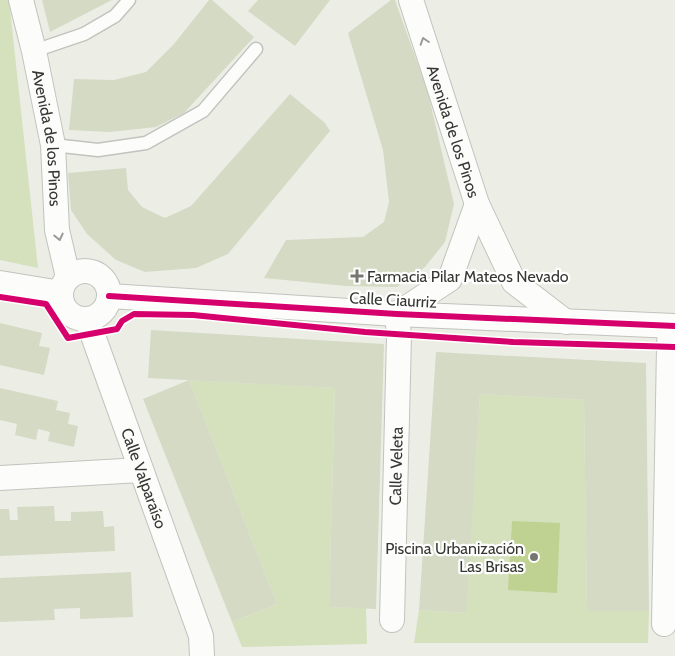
<svg xmlns="http://www.w3.org/2000/svg" width="675" height="656" font-family="Cabin,sans-serif">
	<style>
		.green { fill: #d5e0bd }
		.water { fill: #bfd291 }
		.building { fill: #d4dac4 }
		.lines { fill: none; stroke-linecap: round; stroke-linejoin: round }
		.service-casing { stroke: #c1c3bd; stroke-width: 15 }
		.minor-casing { stroke: #c1c3bd; stroke-width: 26 }
		.service { stroke: #fcfcfb; stroke-width: 12 }
		.minor { stroke: #fcfcfb; stroke-width: 24 }
		.cycleway-casing { stroke: #fff; stroke-width: 9 }
		.cycleway { stroke: #d6006c; stroke-width: 6 }
		.oneway { stroke: #989a96 }
		.poi-dot { fill: #757770; stroke: #fff; stroke-width: 2 }
		.labels { text-anchor: middle; dominant-baseline: central; stroke-width: 4.5; stroke-linejoin: round; paint-order: stroke }
		.street-label { font-size: 16px; fill: #353731; stroke: #fff }
		.poi-label { font-size: 16px; fill: #353731; stroke: #fff; text-anchor: start }
	</style>
	<rect width="100%" height="100%" fill="#eceee6"/>
	<g class="green">
		<polygon points="0,0 9,0 38,268 0,260"/>
		<polygon points="189,380 335,388 329,607 366,608 367,644 242,647 232,622 277,604"/>
		<polygon points="480,394 584,400 587,611 649,611 648,643 414,643 419,610 465,613"/>
	</g>
	<polygon class="water" points="512,521 560,523 557,593 508,590"/>
	<g class="building">
		<polygon points="42,0 112,0 50,32"/>
		<polygon points="209,0 212,0 254,37 184,113 156,127 110,132 69,130 74,79 114,80 146,72 174,44"/>
		<polygon points="258,0 330,0 295,46 248,11"/>
		<polygon points="391,0 395,0 428,93 454,204 445,242 425,267 397,287 346,286 264,278 286,240 363,237 384,222 389,202 383,150 348,33"/>
		<polygon points="290,94 325,123 330,131 228,254 196,268 145,272 116,260 87,234 71,210 68,173 126,168 128,190 142,207 165,218 191,206"/>
		<polygon points="0,323 42,333 39,346 50,348 44,375 0,365"/>
		<polygon points="151,330 384,344 376,609 329,607 335,388 148,378"/>
		<polygon points="436,352 646,363 649,611 587,611 584,400 480,394 466,613 419,610"/>
		<polygon points="189,380 277,604 232,622 143,399"/>
		<polygon points="0,388 58,401 56,410 70,413 68,424 78,426 74,447 48,441 50,432 38,429 36,440 15,435 17,424 0,420"/>
		<polygon points="54,506 55,521 71,521 71,512 103,511 104,527 114,526 115,551 0,556 0,509 9,509 10,520 18,520 17,507"/>
		<polygon points="131,572 133,617 80,619 80,608 54,609 55,620 0,622 0,578"/>
	</g>
	<g class="lines">
		<g class="service-casing">
			<g id="service">
				<polyline points="34,51 84,34 115,16 129,0"/>
				<polyline points="53,145 98,150 146,143 203,111 256,49"/>
			</g>
		</g>
		<g class="minor-casing">
			<g id="minor">
				<path id="s1" d="M21 0 34 51 53 145 57 230 68 277"/>
				<path id="s2" d="M411 0 477 204 514 282 566 322"/>
				<circle cx="85" cy="295" r="24"/>
				<polyline points="0,283 61,293"/>
				<polyline points="109,296 397,314 675,326"/>
				<path id="s3" d="M87 319 201 636 202 656"/>
				<polyline points="0,478 141,470"/>
				<path id="s4" d="M392 620 399 336 397 314 450 279 477 204"/>
				<polyline points="664,624 669,347 670,326"/>
			</g>
		</g>
		<use href="#service" class="service"/>
		<use href="#minor" class="minor"/>
		<g class="cycleway-casing">
			<g id="cycleway">
				<polyline points="109,296 397,314 675,326"/>
				<polyline points="0,297 46,304 68,338 117,329 122,321 134,314 193,315 365,332 513,342 675,347"/>
			</g>
		</g>
		<use href="#cycleway" class="cycleway"/>
	</g>
	<defs><path id="oneway-chevron" d="M-2-3.5L2.5 0L-2 3.5" fill="none" stroke-width="1.6" stroke-linecap="round" stroke-linejoin="round" transform="scale(1.25)"/></defs>
	<g class="oneway">
		<use href="#oneway-chevron" transform="translate(424 41) rotate(-108)"/>
		<use href="#oneway-chevron" transform="translate(59 237) rotate(77)"/>
	</g>
	<g class="poi-dot">
		<path d="M354.5 268.5h5v5h5v5h-5v5h-5v-5h-5v-5h5z"/>
		<circle cx="534" cy="557" r="5"/>
	</g>
	<g class="labels">
		<g class="street-label">
			<text stroke="none"><textPath href="#s2" startOffset="138">Avenida de los Pinos</textPath></text>
			<text stroke="none"><textPath href="#s1" startOffset="141">Avenida de los Pinos</textPath></text>
			<text transform="translate(393 300) rotate(3)">Calle Ciaurriz</text>
			<text stroke="none"><textPath href="#s4" startOffset="154">Calle Veleta</textPath></text>
			<text stroke="none"><textPath href="#s3" startOffset="169">Calle Valparaíso</textPath></text>
		</g>
		<g class="poi-label">
			<text x="367" y="276">Farmacia Pilar Mateos Nevado</text>
			<text x="524" y="548" text-anchor="end">Piscina Urbanización<tspan x="524" dy="18">Las Brisas</tspan></text>
		</g>
	</g>
</svg>
